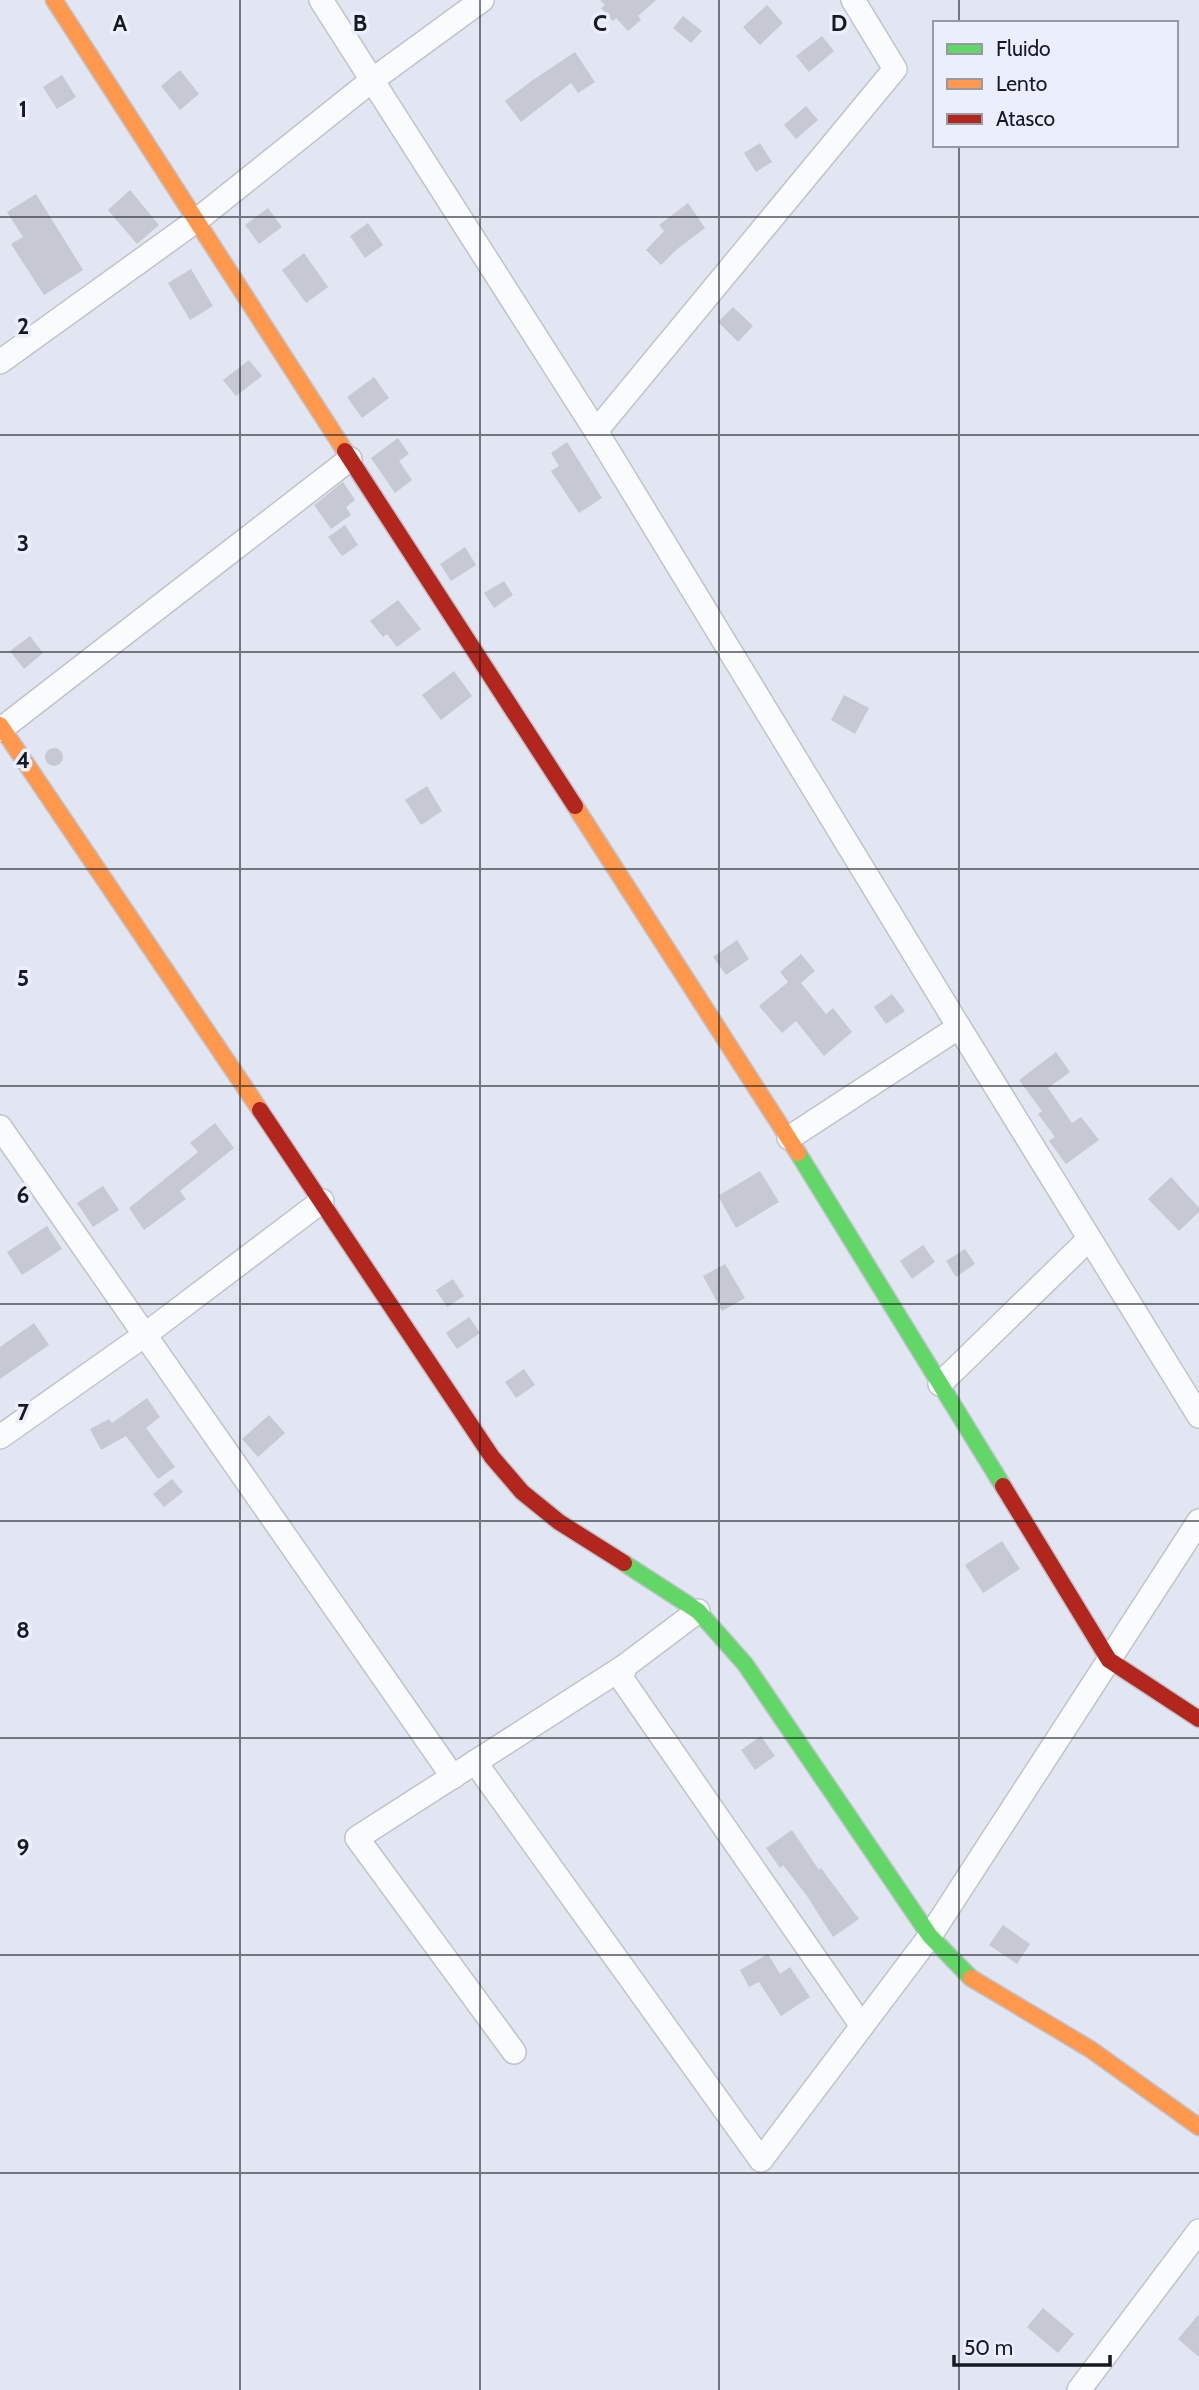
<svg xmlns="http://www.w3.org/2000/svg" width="1199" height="2390" font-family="Cabin,sans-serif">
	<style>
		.building { fill: #c6c9d3 }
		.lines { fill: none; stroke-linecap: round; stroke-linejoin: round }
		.street-casing { stroke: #bfc3cc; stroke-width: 26 }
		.fast-casing { stroke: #bfc3cc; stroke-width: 19 }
		.slow-casing { stroke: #bfc3cc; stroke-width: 19 }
		.jam-casing { stroke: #bfc3cc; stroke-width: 19 }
		.street { stroke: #fafbfd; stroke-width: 23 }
		.fast { stroke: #63d668; stroke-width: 16 }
		.slow { stroke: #ff974d; stroke-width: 16 }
		.jam { stroke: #b3261e; stroke-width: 16 }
		.grid { fill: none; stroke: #171a21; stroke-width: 2; stroke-opacity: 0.55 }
		.grid-label { font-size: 23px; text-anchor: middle; font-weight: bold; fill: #171a21; stroke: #ebeffd; stroke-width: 7; stroke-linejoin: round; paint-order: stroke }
	</style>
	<rect width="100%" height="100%" fill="#e1e6f2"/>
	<g class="building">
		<polygon points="600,0 656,0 638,16 641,20 628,31 616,18 613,21 601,8 605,5"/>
		<polygon points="767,5 783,23 760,45 743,27"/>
		<polygon points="683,16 702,31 691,43 673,28"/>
		<polygon points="822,36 834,51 809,72 796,56"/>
		<polygon points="575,52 595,82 578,93 571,83 521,122 505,101 533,80"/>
		<polygon points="180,70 199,94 180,110 161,86"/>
		<polygon points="62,75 76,97 57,109 43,87"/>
		<polygon points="806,106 818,120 796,139 784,125"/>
		<polygon points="760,143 772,162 756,172 744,153"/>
		<polygon points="130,190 159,225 137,244 108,210"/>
		<polygon points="36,194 83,270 44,295 11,244 23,237 7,212"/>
		<polygon points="688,203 705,228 676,250 661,265 646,250 664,231 659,225"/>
		<polygon points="268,208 282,227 259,244 245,225"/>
		<polygon points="368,223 383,245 365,258 350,236"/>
		<polygon points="304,253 328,287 306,303 282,270"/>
		<polygon points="191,269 213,306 190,320 168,283"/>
		<polygon points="733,307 753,326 738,342 718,322"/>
		<polygon points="249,360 262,376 236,396 223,380"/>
		<polygon points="374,377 389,398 362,418 347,397"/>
		<polygon points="398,438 409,454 399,461 412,480 395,493 371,458"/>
		<polygon points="567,442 602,498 579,513 551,471 559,466 551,453"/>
		<polygon points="343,482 355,500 346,507 351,515 331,529 314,505"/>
		<polygon points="345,525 358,545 342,556 328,537"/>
		<polygon points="465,547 476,565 451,581 440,564"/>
		<polygon points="504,581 513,595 494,608 484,593"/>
		<polygon points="398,600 421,629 397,647 387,634 383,637 370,621"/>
		<polygon points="30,636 43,653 24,669 10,651"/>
		<polygon points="454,671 472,696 441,720 422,695"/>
		<polygon points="844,695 869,708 855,734 831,720"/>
		<circle cx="54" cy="757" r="9"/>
		<polygon points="427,786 442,811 421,825 405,800"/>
		<polygon points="737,940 749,959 726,975 713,957"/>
		<polygon points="801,954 815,971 801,983 826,1014 833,1008 852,1032 824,1056 796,1021 782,1033 759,1006 788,982 780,972"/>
		<polygon points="892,994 905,1011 886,1024 874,1007"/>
		<polygon points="1056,1052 1070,1072 1048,1088 1072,1123 1081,1117 1099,1140 1066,1164 1049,1141 1055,1137 1038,1114 1042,1111 1019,1080"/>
		<polygon points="215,1123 234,1148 180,1191 186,1199 144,1230 129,1208 198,1152 190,1143"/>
		<polygon points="760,1171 779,1202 736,1228 718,1196"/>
		<polygon points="1171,1177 1199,1208 1199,1212 1179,1231 1148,1199"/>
		<polygon points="103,1186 119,1210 93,1227 77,1203"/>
		<polygon points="47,1226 62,1249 22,1275 7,1252"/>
		<polygon points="923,1245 935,1262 912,1279 900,1261"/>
		<polygon points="965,1249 975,1264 956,1277 946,1261"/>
		<polygon points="725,1264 745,1298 722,1311 703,1276"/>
		<polygon points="453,1279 464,1296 447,1307 436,1290"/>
		<polygon points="469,1317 480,1333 457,1349 446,1333"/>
		<polygon points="34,1323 49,1345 0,1379 0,1347"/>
		<polygon points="524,1369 535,1385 516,1398 505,1382"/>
		<polygon points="147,1398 160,1417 146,1428 175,1467 158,1479 126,1436 101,1450 90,1429 109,1419 112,1423"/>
		<polygon points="269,1415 285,1433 258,1457 242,1439"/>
		<polygon points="172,1479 183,1492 164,1507 153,1494"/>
		<polygon points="1002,1541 1020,1569 983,1593 965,1565"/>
		<polygon points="761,1736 775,1756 755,1770 741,1750"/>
		<polygon points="792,1830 819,1870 821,1868 859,1919 833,1937 807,1896 783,1865 780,1868 766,1848"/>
		<polygon points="1003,1925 1030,1944 1017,1964 989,1945"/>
		<polygon points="768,1954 780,1974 790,1967 810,1997 781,2016 759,1982 749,1987 740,1970"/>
		<polygon points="1043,2308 1074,2334 1058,2353 1027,2327"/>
		<polygon points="1199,2314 1199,2357 1178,2339"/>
	</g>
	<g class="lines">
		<g class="street-casing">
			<g id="street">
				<polyline points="321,0 596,431 959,1027 1199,1416"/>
				<polyline points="0,362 197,220 371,81 482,0"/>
				<polyline points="596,431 895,69 853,0"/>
				<polyline points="0,730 350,459"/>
				<polyline points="0,1127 453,1777"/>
				<polyline points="789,1138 959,1027"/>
				<polyline points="940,1384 1089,1239"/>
				<polyline points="0,1437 146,1334 322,1201"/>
				<polyline points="625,1666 622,1679 862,2026"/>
				<polyline points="475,1762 761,2160 930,1936 1199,1521"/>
				<polyline points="514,2052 357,1838 625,1666 698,1611"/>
				<polyline points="1079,2390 1199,2231"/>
			</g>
		</g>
		<g class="fast-casing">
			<g id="fast">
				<polyline points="798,1153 1003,1486"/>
				<polyline points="624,1563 698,1611 745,1664 930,1936 971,1978"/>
			</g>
		</g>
		<g class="slow-casing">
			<g id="slow">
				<polyline points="54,0 345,451"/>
				<polyline points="0,725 260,1110"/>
				<polyline points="575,806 798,1153"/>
				<polyline points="971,1978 1090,2049 1199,2127"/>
			</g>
		</g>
		<g class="jam-casing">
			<g id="jam">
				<polyline points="345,451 575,806"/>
				<polyline points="260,1110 492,1457 522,1492 559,1522 624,1563"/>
				<polyline points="1003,1486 1109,1660 1199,1719"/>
			</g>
		</g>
		<use href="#street" class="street"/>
		<use href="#fast" class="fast"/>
		<use href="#slow" class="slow"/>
		<use href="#jam" class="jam"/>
	</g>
	<path class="grid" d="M240 0V2390M480 0V2390M719 0V2390M959 0V23M959 145V2390M0 217H1199M0 435H1199M0 652H1199M0 869H1199M0 1086H1199M0 1304H1199M0 1521H1199M0 1738H1199M0 1955H1199M0 2173H1199"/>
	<g class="grid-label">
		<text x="120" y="31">A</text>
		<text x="360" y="31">B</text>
		<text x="600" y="31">C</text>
		<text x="839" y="31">D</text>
		<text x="23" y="117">1</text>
		<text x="23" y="334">2</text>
		<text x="23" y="551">3</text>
		<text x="23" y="768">4</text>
		<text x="23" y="986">5</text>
		<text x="23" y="1203">6</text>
		<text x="23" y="1420">7</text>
		<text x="23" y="1638">8</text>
		<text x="23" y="1855">9</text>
	</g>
	<rect x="933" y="21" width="245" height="126" fill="#ebeffd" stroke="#969aa5" stroke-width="2"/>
	<rect x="947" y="44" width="35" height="10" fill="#63d668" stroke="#969aa5" stroke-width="2"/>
	<text x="996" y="56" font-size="21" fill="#171a21">Fluido</text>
	<rect x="947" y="79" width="35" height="10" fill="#ff974d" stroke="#969aa5" stroke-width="2"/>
	<text x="996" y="91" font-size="21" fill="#171a21">Lento</text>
	<rect x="947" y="114" width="35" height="10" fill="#b3261e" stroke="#969aa5" stroke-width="2"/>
	<text x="996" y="126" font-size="21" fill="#171a21">Atasco</text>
	<path d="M954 2355v10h156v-10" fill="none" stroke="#171a21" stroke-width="3.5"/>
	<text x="964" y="2355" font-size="21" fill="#171a21" stroke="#ebeffd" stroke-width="5" paint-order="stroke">50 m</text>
</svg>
